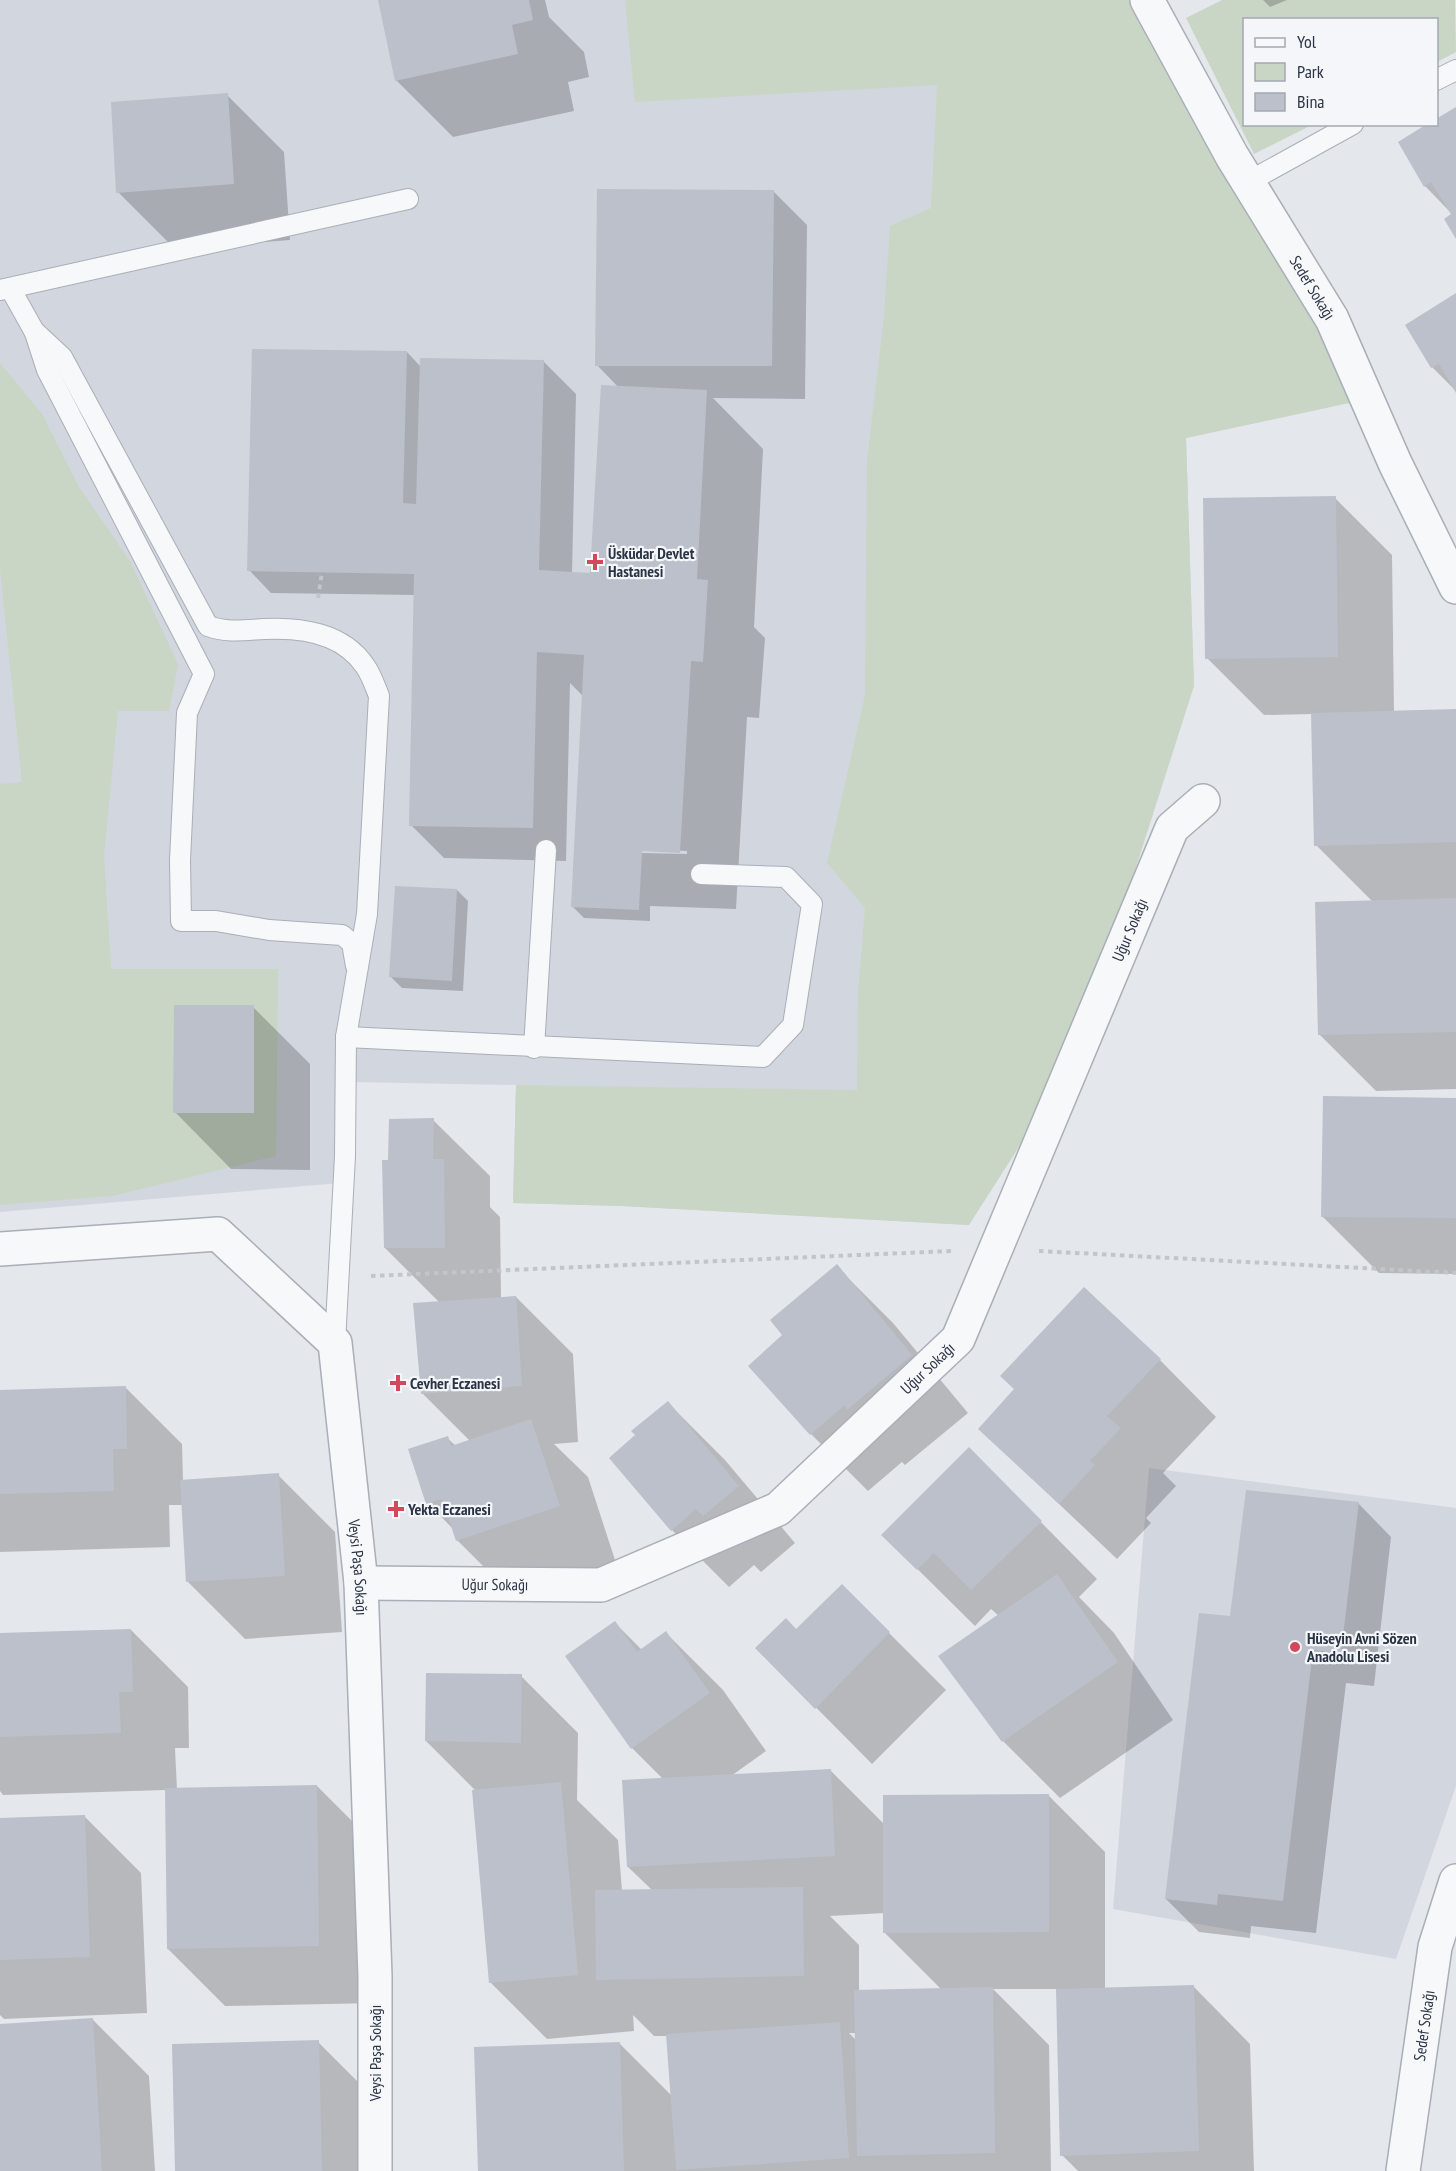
<svg xmlns="http://www.w3.org/2000/svg" width="1456" height="2171" font-family="'PT Sans Narrow',sans-serif">
	<style>
		.built { fill: #d2d6de }
		.green { fill: #c9d6c5 }
		.shadow { fill: #0003; fill-rule: evenodd }
		.building { fill: #bbc0ca }
		.lines { fill: none; stroke-linecap: round; stroke-linejoin: round }
		.lane-casing { stroke: #a9aeb7; stroke-width: 22 }
		.street-casing { stroke: #a9aeb7; stroke-width: 36 }
		.path { stroke: #c2c5cb; stroke-width: 4; stroke-dasharray: 4.5 4.5; stroke-linecap: butt }
		.lane { stroke: #f7f8fa; stroke-width: 20 }
		.street { stroke: #f7f8fa; stroke-width: 33 }
		.poi-dot { fill: #d1495b; stroke: #f4f6f9; stroke-width: 2 }
		.labels { text-anchor: middle; dominant-baseline: central; stroke-width: 4.5; stroke-linejoin: round; paint-order: stroke }
		.street-label { font-size: 16px; fill: #2b3445; stroke: #f4f6f9 }
		.poi-label { font-size: 16px; font-weight: bold; fill: #2b3445; stroke: #f4f6f9; text-anchor: start }
	</style>
	<rect width="100%" height="100%" fill="#e4e7ec"/>
	<g class="built">
		<polygon points="0,0 1131,0 1358,401 1186,438 1194,686 969,1225 622,1206 513,1203 516,1085 354,1082 352,1182 0,1212"/>
		<polygon points="1149,1468 1456,1508 1456,1786 1396,1959 1113,1909"/>
	</g>
	<g class="green">
		<polygon points="625,0 1131,0 1358,401 1186,438 1194,686 1074,1061 969,1225 622,1206 513,1203 516,1085 857,1090 858,993 865,908 827,863 865,695 867,461 884,316 890,226 931,208 937,85 635,102"/>
		<polygon points="1222,0 1455,0 1456,52 1437,62 1436,20 1244,20 1244,124 1312,125 1254,154 1186,18"/>
		<polygon points="0,363 42,414 79,487 130,561 178,664 169,711 118,711 104,855 111,969 278,969 276,1156 112,1196 0,1205 0,784 22,782 0,569"/>
	</g>
	<g class="shadow">
		<polygon points="380,0 545,0 549,17 584,52 589,77 568,82 574,111 453,137 396,80"/>
		<polygon points="1263,0 1287,0 1270,7"/>
		<polygon points="227,95 284,152 290,240 175,249 118,192"/>
		<polygon points="1456,108 1456,236 1453,215 1425,186 1436,124"/>
		<path d="M774 192 807 225 805 399 713 398 763 449 754 627 765 638 759 718 747 717 736 909 650 906V921L584 918 573 907 583 696 570 683 566 861 444 858 411 825 416 595 271 593 249 570 407 352 421 367 543 361 576 394 572 573 592 575 619 388 597 365ZM638 849 687 851V854L642 853Z"/>
		<polygon points="1456,295 1456,391 1432,367"/>
		<polygon points="1335,498 1392,555 1394,712 1456,710 1456,1089 1376,1091 1319,1034 1373,902 1316,845 1313,714 1264,715 1207,658"/>
		<polygon points="457,890 468,901 463,991 402,988 391,977"/>
		<polygon points="253,1007 310,1064 310,1170 231,1169 175,1112"/>
		<polygon points="1456,1099 1456,1274 1379,1273 1322,1216"/>
		<polygon points="433,1120 490,1176 490,1207 500,1217 501,1298 516,1297 573,1354 578,1442 554,1444 588,1477 616,1563 514,1597 457,1540 454,1530 428,1503 447,1438 456,1446 470,1441 422,1393 440,1303 385,1248 390,1161"/>
		<polygon points="836,1266 893,1323 968,1413 905,1465 902,1462 868,1491 811,1434 750,1366 784,1335"/>
		<polygon points="1160,1360 1216,1417 1163,1473 1176,1486 1146,1518 1151,1523 1117,1559 980,1429 1015,1390"/>
		<polygon points="125,1387 182,1444 183,1481 278,1475 335,1532 342,1632 245,1639 188,1582 183,1505 169,1505 170,1547 0,1552 0,1391"/>
		<polygon points="668,1403 725,1460 795,1543 761,1572 754,1565 729,1587 672,1530 637,1436"/>
		<polygon points="1358,1503 1391,1537 1374,1686 1346,1683 1316,1933 1251,1926 1250,1938 1199,1932 1166,1899 1232,1617"/>
		<polygon points="1025,1506 1097,1579 1079,1597 1114,1633 1173,1720 1060,1798 1003,1741 999,1616 991,1609 975,1626 883,1535"/>
		<polygon points="842,1586 946,1690 872,1764 757,1648 796,1631"/>
		<path d="M615 1623 642 1650 666 1633 723 1690 766 1751 731 1776 830 1770 884 1824 1048 1795 1105 1852V1989L1194 1987 1250 2044 1254 2171H1078L1062 2155 1057 1989H993L1049 2045 1051 2171H479L619 2043 672 2096 668 2036H654L633 2015 634 2031 547 2039 490 1982 476 1791 426 1741 521 1676 578 1733 577 1800 618 1840 622 1891 652 1890 628 1867 663 1779 632 1748 567 1656ZM885 1913V1933L941 1989 859 1991V1945L830 1916ZM849 2033H856V2040Z"/>
		<polygon points="131,1630 188,1687 189,1748 175,1748 177,1789 317,1786 374,1843 376,2003 225,2006 168,1949 166,1790 3,1795 0,1791 0,1634"/>
		<polygon points="84,1816 141,1873 147,2013 4,2019 0,2015 0,1820"/>
		<polygon points="92,2019 149,2076 155,2171 0,2171 0,2025"/>
		<polygon points="318,2042 375,2099 377,2171 176,2171"/>
	</g>
	<g class="building">
		<polygon points="378,0 529,0 533,20 512,25 518,54 395,81"/>
		<polygon points="228,93 234,184 116,193 111,102"/>
		<polygon points="1456,107 1456,239 1444,219 1451,214 1431,182 1424,187 1398,142 1427,124 1436,124 1436,119"/>
		<polygon points="597,189 774,190 772,366 595,366"/>
		<polygon points="1456,293 1456,393 1439,364 1431,368 1405,325"/>
		<polygon points="252,349 407,351 403,503 416,504 420,358 544,360 539,570 590,573 601,385 707,390 697,579 708,580 703,662 691,661 680,853 642,851 639,910 571,907 584,655 537,652 533,828 409,826 414,574 247,571"/>
		<polygon points="1336,496 1338,657 1205,659 1203,498"/>
		<polygon points="1456,709 1456,842 1314,846 1311,713"/>
		<polygon points="395,886 457,889 452,981 389,977"/>
		<polygon points="1456,898 1456,1032 1318,1035 1315,902"/>
		<polygon points="174,1005 254,1005 254,1113 173,1113"/>
		<polygon points="1323,1096 1456,1098 1456,1218 1321,1217"/>
		<polygon points="434,1118 433,1159 444,1159 445,1248 384,1248 382,1160 388,1160 389,1119"/>
		<polygon points="837,1264 912,1355 847,1410 845,1405 810,1435 748,1366 782,1335 770,1320"/>
		<polygon points="1084,1287 1161,1359 1107,1416 1121,1428 1090,1461 1095,1465 1059,1504 978,1429 1014,1389 1000,1376"/>
		<polygon points="516,1296 522,1386 421,1394 413,1303"/>
		<polygon points="126,1386 127,1449 113,1449 114,1491 0,1494 0,1390"/>
		<polygon points="668,1401 739,1486 703,1516 696,1509 671,1531 609,1458 635,1435 631,1431"/>
		<polygon points="531,1419 560,1506 456,1541 442,1499 426,1504 408,1449 448,1436 451,1446"/>
		<polygon points="969,1447 1042,1521 971,1590 934,1553 917,1570 881,1535"/>
		<polygon points="279,1473 285,1576 186,1582 180,1480"/>
		<polygon points="1246,1490 1359,1502 1341,1653 1313,1650 1283,1901 1218,1894 1217,1905 1165,1899 1199,1613 1230,1616"/>
		<polygon points="1057,1574 1118,1662 1002,1742 938,1656"/>
		<polygon points="842,1584 890,1632 815,1709 755,1648 786,1618 796,1629"/>
		<polygon points="615,1621 637,1652 666,1631 710,1693 631,1749 565,1656"/>
		<polygon points="131,1629 133,1692 119,1692 121,1733 0,1737 0,1633"/>
		<polygon points="426,1673 522,1674 521,1743 425,1741"/>
		<polygon points="831,1769 835,1856 627,1867 622,1780"/>
		<polygon points="561,1782 578,1975 489,1983 472,1790"/>
		<polygon points="317,1785 319,1946 167,1949 165,1788"/>
		<polygon points="1049,1794 1049,1932 883,1933 883,1795"/>
		<polygon points="85,1815 90,1957 0,1960 0,1818"/>
		<polygon points="803,1887 804,1976 596,1980 595,1890"/>
		<polygon points="1194,1985 1199,2151 1060,2156 1056,1989"/>
		<polygon points="993,1987 995,2153 857,2156 854,1990"/>
		<polygon points="93,2018 102,2171 0,2171 0,2024"/>
		<polygon points="840,2022 849,2158 676,2170 666,2034"/>
		<polygon points="319,2040 322,2171 175,2171 172,2044"/>
		<polygon points="620,2042 624,2171 478,2171 474,2047"/>
	</g>
	<g class="lines">
		<g class="lane-casing">
			<g id="lane">
				<polyline points="1436,80 1456,70"/>
				<polyline points="1248,182 1353,124"/>
				<path d="M10 288 34 331 62 357 208 626C227 633 245 630 264 629 300 627 343 633 365 666 371 674 375 686 379 696L367 914 346 1037 345 1156 335 1343"/>
				<polyline points="0,290 408,199"/>
				<polyline points="35,333 47,370 204,674 187,713 180,860 181,921 216,921 269,930 342,935 352,943 356,966"/>
				<polyline points="346,1037 763,1057 793,1025 812,904 786,877 701,874"/>
				<polyline points="534,1048 546,850"/>
			</g>
		</g>
		<g class="street-casing">
			<g id="street">
				<path id="s1" d="M1147 0 1232 156 1332 319 1395 463 1456 587"/>
				<path id="s2" d="M0 1249 218 1234 335 1343 361 1583 375 1976V2171"/>
				<path id="s3" d="M361 1583 601 1585 778 1509 958 1339 1172 828 1203 801"/>
				<path id="s4" d="M1403 2171 1435 1947 1456 1881"/>
			</g>
		</g>
		<g class="path">
			<polyline points="318,598 322,572"/>
			<polyline points="1039,1251 1456,1273"/>
			<polyline points="371,1276 951,1251"/>
		</g>
		<use href="#lane" class="lane"/>
		<use href="#street" class="street"/>
	</g>
	<g class="poi-dot">
		<path d="M592 553h6v6h6v6h-6v6h-6v-6h-6v-6h6z"/>
		<path d="M395 1374h6v6h6v6h-6v6h-6v-6h-6v-6h6z"/>
		<path d="M393 1500h6v6h6v6h-6v6h-6v-6h-6v-6h6z"/>
		<circle cx="1295" cy="1647" r="6"/>
	</g>
	<g class="labels">
		<g class="street-label">
			<text stroke="none"><textPath href="#s1" startOffset="332">Sedef Sokağı</textPath></text>
			<text stroke="none"><textPath href="#s3" startOffset="1124">Uğur Sokağı</textPath></text>
			<text stroke="none"><textPath href="#s3" startOffset="638">Uğur Sokağı</textPath></text>
			<text stroke="none"><textPath href="#s2" startOffset="604">Veysi Paşa Sokağı</textPath></text>
			<text stroke="none"><textPath href="#s3" startOffset="134">Uğur Sokağı</textPath></text>
			<text stroke="none"><textPath href="#s4" startOffset="147">Sedef Sokağı</textPath></text>
			<text transform="translate(375 2053) rotate(-90)">Veysi Paşa Sokağı</text>
		</g>
		<g class="poi-label">
			<text x="608" y="553">Üsküdar Devlet<tspan x="608" dy="18">Hastanesi</tspan></text>
			<text x="410" y="1383">Cevher Eczanesi</text>
			<text x="408" y="1509">Yekta Eczanesi</text>
			<text x="1307" y="1638">Hüseyin Avni Sözen<tspan x="1307" dy="18">Anadolu Lisesi</tspan></text>
		</g>
	</g>
	<rect x="1243" y="18" width="195" height="108" fill="#f4f6f9" stroke="#a4a8b1" stroke-width="1.5"/>
	<rect x="1255" y="38" width="30" height="9" fill="#f7f8fa" stroke="#a4a8b1" stroke-width="1.5"/>
	<text x="1297" y="48" font-size="18" fill="#2b3445">Yol</text>
	<rect x="1255" y="63" width="30" height="18" fill="#c9d6c5" stroke="#a4a8b1" stroke-width="1.5"/>
	<text x="1297" y="78" font-size="18" fill="#2b3445">Park</text>
	<rect x="1255" y="93" width="30" height="18" fill="#bbc0ca" stroke="#a4a8b1" stroke-width="1.5"/>
	<text x="1297" y="108" font-size="18" fill="#2b3445">Bina</text>
</svg>
